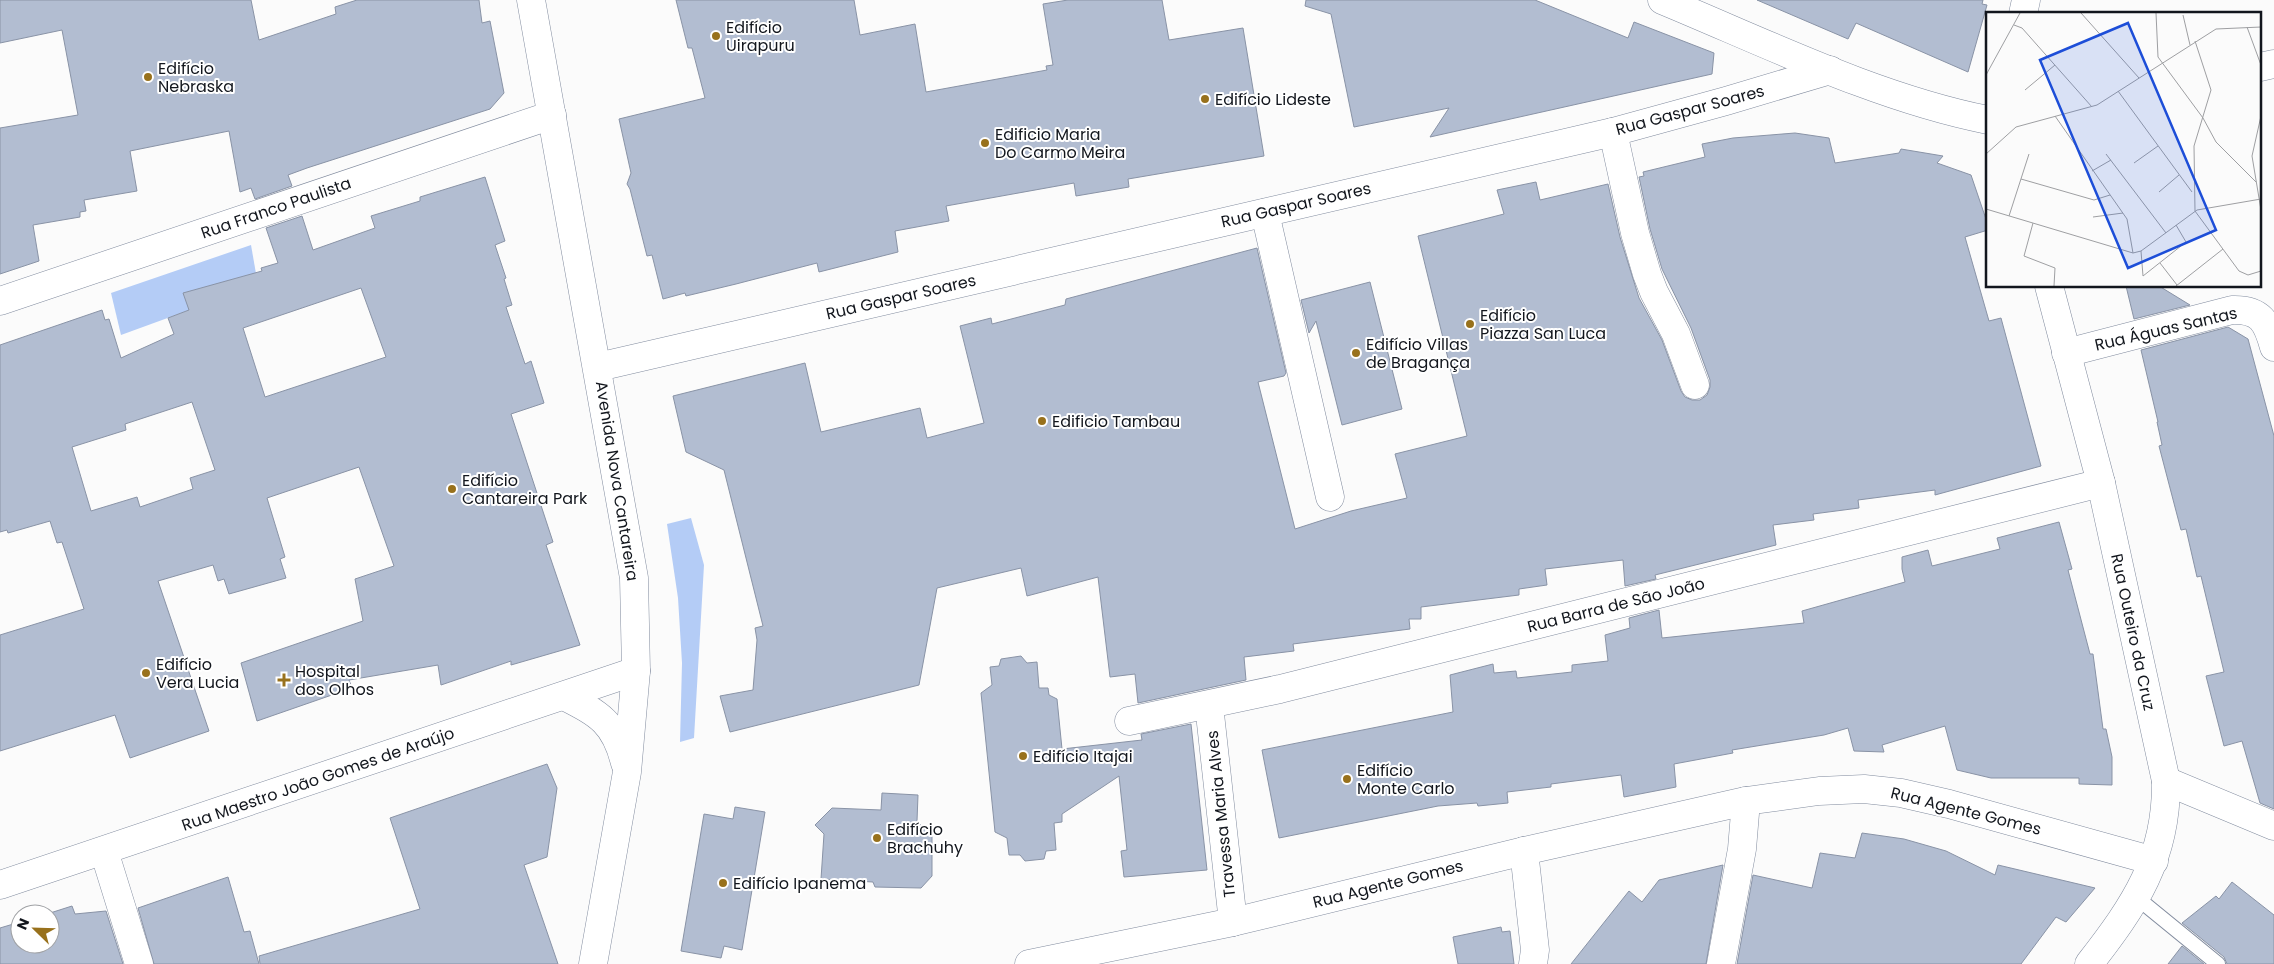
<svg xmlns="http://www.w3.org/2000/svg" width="2274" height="964" font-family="Poppins,sans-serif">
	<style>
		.green { fill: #b4ccf6 }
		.building { fill: #b2bdd1; stroke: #8993a6; fill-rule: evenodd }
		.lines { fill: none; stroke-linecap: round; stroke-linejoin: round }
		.service-casing { stroke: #828c9f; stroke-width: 16 }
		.minor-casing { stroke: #828c9f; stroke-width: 29 }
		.secondary-casing { stroke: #828c9f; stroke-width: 29 }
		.service { stroke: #fff; stroke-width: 14 }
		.minor { stroke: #fff; stroke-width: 28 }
		.secondary { stroke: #fff; stroke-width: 28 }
		.poi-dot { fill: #98711c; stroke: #fff; stroke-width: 2 }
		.labels { text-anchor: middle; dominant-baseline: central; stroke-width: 4; stroke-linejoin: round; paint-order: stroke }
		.poi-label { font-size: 16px; fill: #12161d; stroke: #fff; text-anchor: start }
		.street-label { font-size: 16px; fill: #12161d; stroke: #fff }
		.inset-road { fill: none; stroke: #9e9fa2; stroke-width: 1 }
		.view { fill: #1d4ed8; fill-opacity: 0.15; stroke: #1d4ed8; stroke-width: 2.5 }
		.inset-edge { fill: none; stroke: #12161d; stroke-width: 2.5 }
	</style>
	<rect width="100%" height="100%" fill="#fbfbfb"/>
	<g class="green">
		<polygon points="251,245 258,285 121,335 111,293"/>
		<polygon points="691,518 704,565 694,738 680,742 682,663 678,598 667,524"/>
	</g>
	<g class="building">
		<polygon points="0,0 251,0 259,40 336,14 335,7 357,0 479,0 482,23 490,21 504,93 490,109 307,168 288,175 292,186 255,199 251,188 240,192 229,131 130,151 137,191 84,200 86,211 80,212 80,217 33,225 39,261 0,274 0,128 78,115 62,30 0,43"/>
		<polygon points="676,0 854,0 860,35 915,24 926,92 1047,70 1046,66 1053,65 1043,4 1068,0 1162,0 1169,40 1243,28 1264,156 1128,179 1129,187 1076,196 1074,183 946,206 949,221 895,231 898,252 819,272 817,263 736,284 686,296 685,293 663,299 652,255 647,256 630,189 627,184 631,173 619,119 705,98 692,48 688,48"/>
		<polygon points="1306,0 1535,0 1628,38 1634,22 1714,53 1712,74 1430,137 1449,108 1354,127 1331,14 1305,6"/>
		<polygon points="1757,0 1983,0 1982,4 1987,5 1968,72 1856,23 1848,39"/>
		<polygon points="1795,133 1829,138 1835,163 1899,153 1901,149 1943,156 1937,163 1971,175 1988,225 1988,230 1965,237 1989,321 2001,318 2041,466 1935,495 1935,490 1858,500 1859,508 1813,514 1814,520 1773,525 1776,545 1655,575 1656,579 1625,586 1623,560 1545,569 1547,585 1519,589 1519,595 1421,607 1421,619 1409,619 1410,629 1293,644 1294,651 1244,657 1246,680 1138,703 1135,674 1110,677 1098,577 1027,596 1021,568 937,588 919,685 730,732 720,696 753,690 757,640 755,628 763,626 724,470 686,452 673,396 805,363 821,432 920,408 927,438 984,423 960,326 991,318 992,324 1065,305 1066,299 1257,248 1286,373 1284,376 1258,382 1295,529 1351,511 1407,498 1395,454 1467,436 1418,236 1504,214 1497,190 1536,182 1540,200 1608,184 1620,237 1639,298 1662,340 1681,391 1685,397 1692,400 1700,400 1707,395 1710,387 1710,380 1691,328 1662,269 1650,229 1639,177 1644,176 1643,172 1705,157 1702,144 1733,138"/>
		<path d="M485 177 505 241 495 245 506 278 504 279 512 305 506 307 525 364 531 361 544 403 511 414 553 542 546 545 580 645 511 665V661L441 685 438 665 349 680 352 688 257 721 241 663 363 621 355 579 394 566 359 467 267 498 285 557 280 559 286 578 229 594 224 579 218 581 213 565 158 581 209 731 130 758 115 715 0 751V635L84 609 62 542 57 543 50 521 8 533 7 530 0 532V345L102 310 105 320 109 319 121 358 174 334 168 318 189 310 183 293 262 271 261 268 278 263 266 228 302 216 313 250 375 228 371 216 420 201V197ZM361 288 386 357 265 397 243 328ZM192 402 215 470 190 478 193 489 140 507 137 497 91 511 72 447 126 430 125 424Z"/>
		<polygon points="1370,282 1402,409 1342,425 1316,321 1309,333 1301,300"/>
		<polygon points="2126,286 2159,286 2190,305 2134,319"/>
		<polygon points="2228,327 2248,339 2274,436 2274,809 2260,803 2242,741 2224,746 2206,676 2224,672 2201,576 2197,577 2186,529 2181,530 2159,446 2162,445 2157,422 2158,422 2141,350"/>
		<polygon points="2059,522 2072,569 2068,570 2090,654 2093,654 2103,729 2106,729 2112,757 2112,785 2079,784 2079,778 1991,778 1957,770 1945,726 1882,745 1884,752 1854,751 1848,728 1824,735 1732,750 1733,753 1674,764 1676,787 1624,797 1621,775 1551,784 1551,787 1507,792 1508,803 1478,806 1477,803 1438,806 1279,838 1262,750 1453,712 1450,675 1493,664 1494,673 1516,671 1517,678 1572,672 1572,665 1608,661 1605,635 1630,628 1629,618 1659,610 1662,638 1804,623 1802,611 1905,582 1902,569 1902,557 1928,550 1932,566 2000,549 1997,538"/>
		<polygon points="1021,656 1027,663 1037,662 1039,688 1048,688 1049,695 1057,699 1062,749 1142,740 1141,734 1191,724 1207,870 1124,877 1121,851 1127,850 1119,776 1062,814 1062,822 1054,823 1056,850 1046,851 1044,859 1025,861 1020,855 1009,855 1007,838 995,832 981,693 992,685 990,667 999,666 1001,659"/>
		<polygon points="547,764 557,788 547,857 524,865 558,964 260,964 259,956 420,909 390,818"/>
		<polygon points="882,793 918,795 917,821 932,836 932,876 921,888 875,887 873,882 821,879 824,834 815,825 832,808 881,810"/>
		<polygon points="735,807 765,812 742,950 724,946 721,958 681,951 704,814 733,819"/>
		<polygon points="1862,833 1904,839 1946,851 1995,875 1998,865 2095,888 2066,922 2056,917 2021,964 1737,964 1753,875 1812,888 1820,853 1855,858"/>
		<polygon points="1723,865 1706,964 1571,964 1629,891 1642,902 1659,880"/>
		<polygon points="228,877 244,932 250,931 259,964 154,964 138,908"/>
		<polygon points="2232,882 2274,915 2274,964 2227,964 2224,957 2182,923 2216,896 2219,899"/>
		<polygon points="72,906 75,914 106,911 123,964 0,964 0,928 20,922 20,944 50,944 50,914 47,914"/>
		<polygon points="1501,927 1502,932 1510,931 1514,964 1458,964 1453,937"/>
		<polygon points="2182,946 2204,964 2168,964"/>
	</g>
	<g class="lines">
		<g class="service-casing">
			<polyline id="service" points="2136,897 2218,964"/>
		</g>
		<g class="minor-casing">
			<g id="minor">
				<path d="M1662 0C1766 43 1877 98 1988 120"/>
				<polyline points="2023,14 2026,0"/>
				<polyline points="2260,67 2274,64"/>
				<polyline points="1613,132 1635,233 1647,274 1654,292 1676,334 1695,385"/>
				<polyline points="1265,213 1330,497"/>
				<path d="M2049 286 2101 483 2166 781C2167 858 2135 905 2089 964"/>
				<polyline points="0,301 552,115"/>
				<path d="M2066 353 2232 310C2261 309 2267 322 2274 347"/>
				<polyline points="598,367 1613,132 1726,101 1830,70"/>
				<polyline points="1209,705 1233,922"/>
				<polyline points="1129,721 1280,689 2101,483"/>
				<polyline points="2166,781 2274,826"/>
				<polyline points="104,851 139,964"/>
				<polyline points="1524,851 1535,950 1533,964"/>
				<polyline points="1029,964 1233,922 1524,851 1746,801 1819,791 1864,789 1901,793 1949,804 2154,861"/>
				<polyline points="1721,964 1742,849 1746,801"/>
			</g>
		</g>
		<g class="secondary-casing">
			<g id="secondary">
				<polyline points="531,0 634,578 636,671 627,772 593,964"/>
				<path d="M564 696C599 714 615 722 625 763"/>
				<polyline points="0,885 636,671"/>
			</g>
		</g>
		<use href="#service" class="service"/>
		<use href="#minor" class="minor"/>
		<use href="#secondary" class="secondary"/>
	</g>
	<g class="poi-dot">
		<circle cx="716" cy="36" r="5"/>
		<circle cx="148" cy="77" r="5"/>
		<circle cx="1205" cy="99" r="5"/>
		<circle cx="985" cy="143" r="5"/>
		<circle cx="1470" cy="324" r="5"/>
		<circle cx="1356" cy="353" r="5"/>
		<circle cx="1042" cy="421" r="5"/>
		<circle cx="452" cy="489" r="5"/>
		<circle cx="146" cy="673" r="5"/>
		<path d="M281.5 672.5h5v5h5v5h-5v5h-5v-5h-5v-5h5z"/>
		<circle cx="1023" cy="756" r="5"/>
		<circle cx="1347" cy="779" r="5"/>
		<circle cx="877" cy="838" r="5"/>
		<circle cx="723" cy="883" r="5"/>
	</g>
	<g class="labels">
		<g class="poi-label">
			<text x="726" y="27">Edifício<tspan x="726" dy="18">Uirapuru</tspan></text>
			<text x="158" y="68">Edifício<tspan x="158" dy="18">Nebraska</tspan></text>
			<text x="1215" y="99">Edifício Lideste</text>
			<text x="995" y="134">Edificio Maria<tspan x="995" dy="18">Do Carmo Meira</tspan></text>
			<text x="1480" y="315">Edifício<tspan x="1480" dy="18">Piazza San Luca</tspan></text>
			<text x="1366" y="344">Edifício Villas<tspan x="1366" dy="18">de Bragança</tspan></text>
			<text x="1052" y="421">Edificio Tambau</text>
			<text x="462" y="480">Edifício<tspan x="462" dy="18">Cantareira Park</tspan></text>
			<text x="156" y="664">Edifício<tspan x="156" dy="18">Vera Lucia</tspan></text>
			<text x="295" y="671">Hospital<tspan x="295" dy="18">dos Olhos</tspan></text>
			<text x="1033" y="756">Edifício Itajai</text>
			<text x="1357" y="770">Edifício<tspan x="1357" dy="18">Monte Carlo</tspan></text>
			<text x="887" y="829">Edifício<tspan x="887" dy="18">Brachuhy</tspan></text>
			<text x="733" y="883">Edifício Ipanema</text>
		</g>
		<g class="street-label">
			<text transform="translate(1690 110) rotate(-15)">Rua Gaspar Soares</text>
			<text transform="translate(1296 205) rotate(-13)">Rua Gaspar Soares</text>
			<text transform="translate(276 208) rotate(-19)">Rua Franco Paulista</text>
			<text transform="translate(901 297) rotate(-13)">Rua Gaspar Soares</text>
			<text transform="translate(2166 329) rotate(-13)">Rua Águas Santas</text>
			<text transform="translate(617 481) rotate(81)">Avenida Nova Cantareira</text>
			<text transform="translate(1616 605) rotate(-14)">Rua Barra de São João</text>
			<text transform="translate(2133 632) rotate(78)">Rua Outeiro da Cruz</text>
			<text transform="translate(318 779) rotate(-19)">Rua Maestro João Gomes de Araújo</text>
			<text transform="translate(1966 811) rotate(14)">Rua Agente Gomes</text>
			<text transform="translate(1221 814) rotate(-96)">Travessa Maria Alves</text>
			<text transform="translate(1388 884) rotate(-14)">Rua Agente Gomes</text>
		</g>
	</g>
	<g transform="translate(1986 12)">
		<rect width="275" height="275" fill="#fbfbfb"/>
		<path class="inset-road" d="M95 1 153 66M170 1 172 45 217 106 230 130 270 170M197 3 204 33M28 13 36 16 106 95M261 15 275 53M209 29 225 78 208 134 209 199 253 259 262 263 275 259M0 63 34 1M39 78 69 53M132 79 206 180M69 104 141 207 147 241M275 104 266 144 275 198M0 142 30 115 111 93 230 17 275 15M120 142 180 221M148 151 172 134M106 159 125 148M35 167 108 188 124 183M173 180 193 163M0 197 147 241 155 239 211 198 275 187M23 204 43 142M107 205 137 201M47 211 38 244 69 256 68 274M155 239 157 264 200 230 190 213M174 251 191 273M190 274 237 237"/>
		<path class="view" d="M142 11 230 218 142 256 54 48Z"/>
		<rect width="275" height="275" class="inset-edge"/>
	</g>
	<g transform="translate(35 929) rotate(293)"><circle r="24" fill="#ffffff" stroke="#a0a2a5"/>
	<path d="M0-4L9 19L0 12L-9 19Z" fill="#98711c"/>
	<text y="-8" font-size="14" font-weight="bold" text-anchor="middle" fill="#12161d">N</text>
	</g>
</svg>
